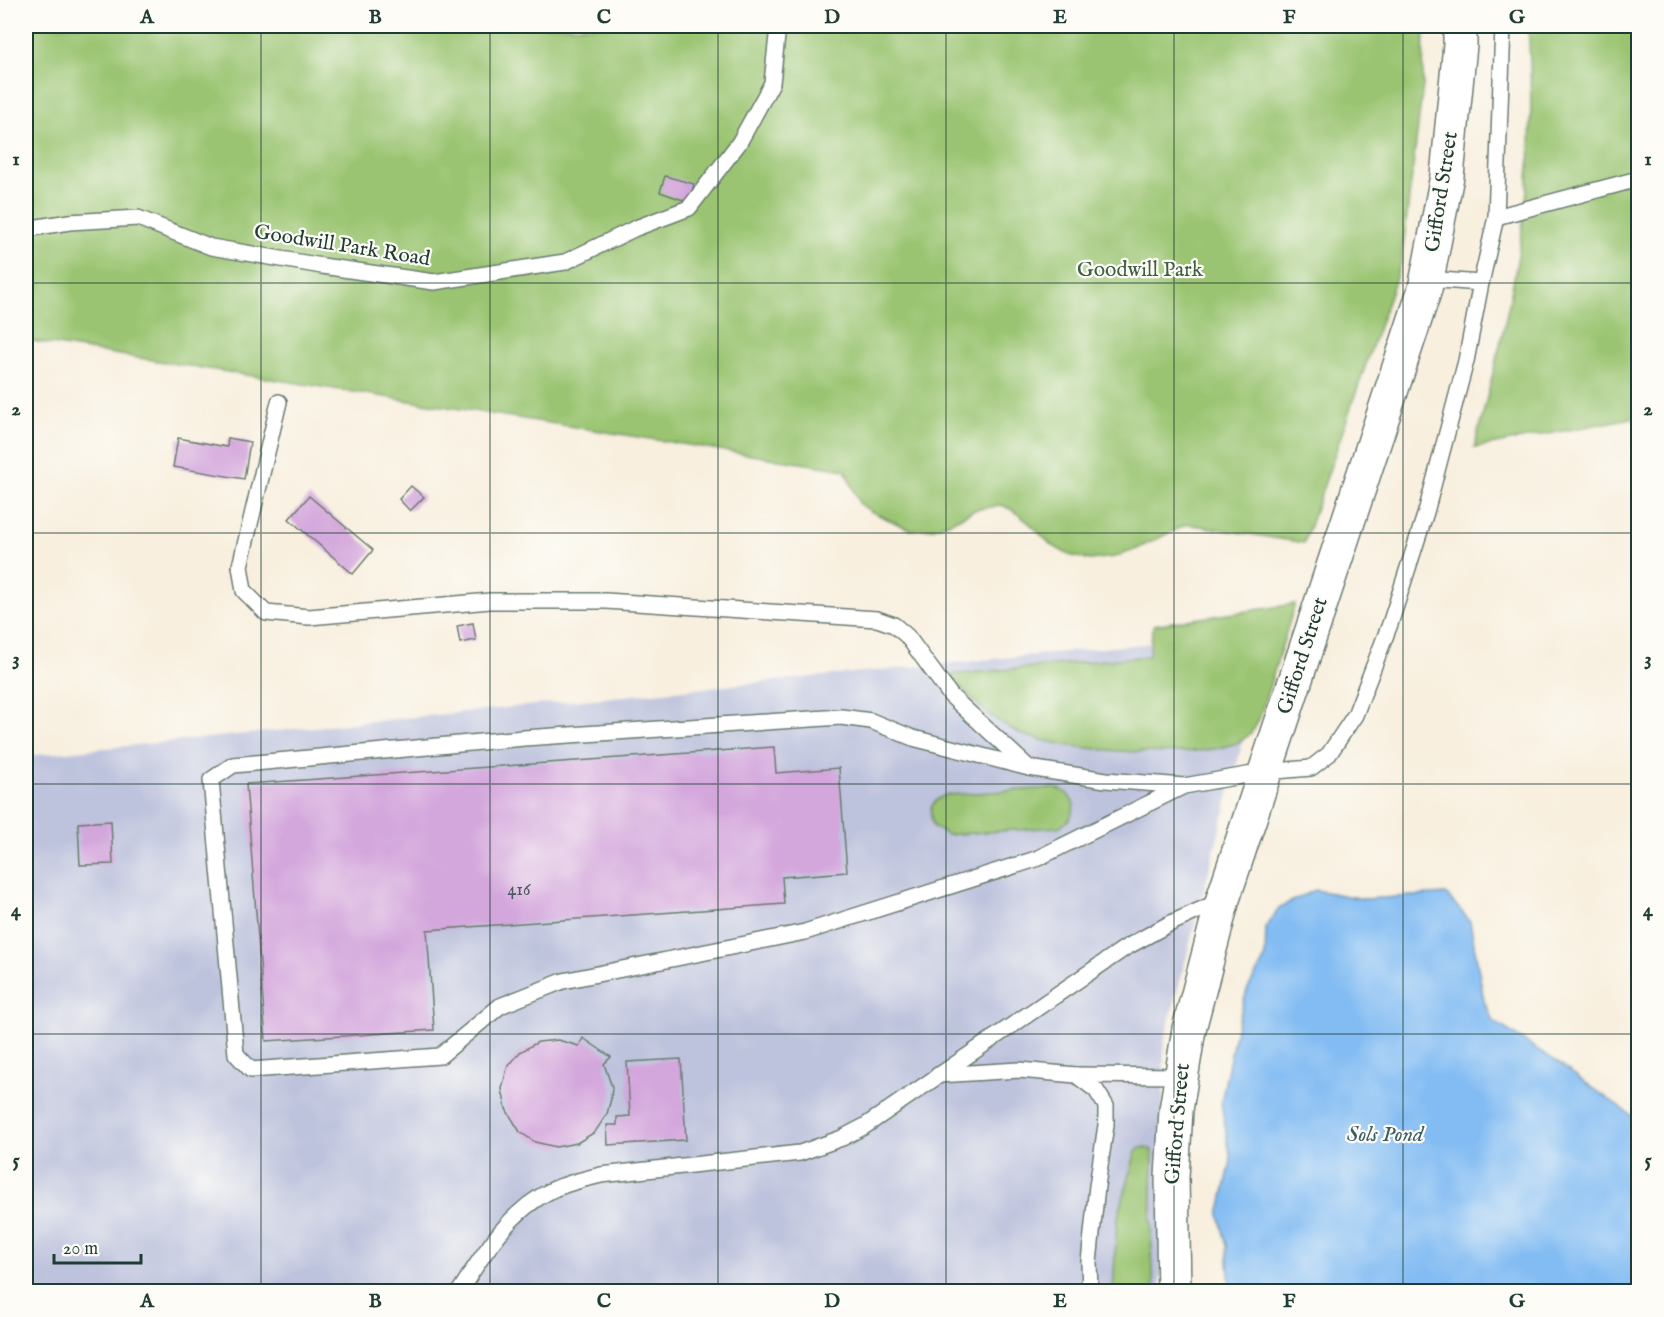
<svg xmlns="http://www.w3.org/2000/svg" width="1664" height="1317" font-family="'IM FELL English',serif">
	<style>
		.industrial { fill: #bec3dd }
		.green { fill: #9ac471; stroke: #5c8052; stroke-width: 1.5 }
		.water { fill: #82bcf3; stroke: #507c94; stroke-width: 1.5 }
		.building { fill: #d3a6dc }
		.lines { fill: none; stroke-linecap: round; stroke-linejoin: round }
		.lane-casing { stroke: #6b7b70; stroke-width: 18 }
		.secondary-casing { stroke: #6b7b70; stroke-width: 36 }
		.lane { stroke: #fff; stroke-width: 15 }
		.secondary { stroke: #fff; stroke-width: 33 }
		.grid { fill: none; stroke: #1f3d34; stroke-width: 1.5; stroke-opacity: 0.55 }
		.labels { text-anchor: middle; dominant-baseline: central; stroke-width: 4.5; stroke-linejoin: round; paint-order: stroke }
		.number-label { font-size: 18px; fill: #4c575e }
		.street-label { font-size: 21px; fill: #1f3d34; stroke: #fdfcf7 }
		.park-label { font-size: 21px; fill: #3e5f43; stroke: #fdfcf7 }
		.water-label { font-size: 22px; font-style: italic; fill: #385d64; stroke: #fdfcf7 }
		.neatline { fill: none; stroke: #1f3d34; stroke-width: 2 }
		.grid-label { font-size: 20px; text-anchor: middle; font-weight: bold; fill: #1f3d34 }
	</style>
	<rect width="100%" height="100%" fill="#fdfcf7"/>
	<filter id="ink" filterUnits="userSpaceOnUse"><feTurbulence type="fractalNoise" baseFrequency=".0167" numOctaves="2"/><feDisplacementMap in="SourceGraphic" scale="12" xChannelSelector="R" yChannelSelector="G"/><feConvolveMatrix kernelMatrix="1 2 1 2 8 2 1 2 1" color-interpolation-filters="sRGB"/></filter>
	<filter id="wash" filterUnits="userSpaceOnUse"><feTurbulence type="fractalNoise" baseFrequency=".008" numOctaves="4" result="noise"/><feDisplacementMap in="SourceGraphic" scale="24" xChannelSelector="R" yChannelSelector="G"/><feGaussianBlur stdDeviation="1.35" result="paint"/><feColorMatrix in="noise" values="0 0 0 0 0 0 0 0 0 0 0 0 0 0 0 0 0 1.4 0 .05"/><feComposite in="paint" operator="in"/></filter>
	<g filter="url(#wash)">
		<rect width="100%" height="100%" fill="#f8efde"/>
		<polygon class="industrial" points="1272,631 1164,1042 1160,1291 26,1292 26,756"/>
		<g class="green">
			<polygon points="26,26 1424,26 1423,86 1401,263 1304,543 1187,524 1137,549 1115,557 1090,560 1069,555 1051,545 1030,524 1014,511 1002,505 974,510 953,521 934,528 911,530 870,511 859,503 845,470 26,340"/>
			<path d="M1528 26H1638V417L1474 448C1498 356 1522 262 1529 167 1532 120 1531 72 1528 26Z"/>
			<path d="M1295 604 1260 717C1256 726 1253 733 1244 739 1206 763 1061 751 1019 733 991 720 970 698 949 675L1149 656 1153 625Z"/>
			<path d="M1052 788C1064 789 1070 794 1074 805 1073 817 1067 824 1057 827L947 835 933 826C928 810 930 801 946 795Z"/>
			<polygon points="1146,1147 1152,1150 1153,1158 1151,1230 1154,1291 1113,1291 1117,1221 1136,1151 1140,1148"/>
		</g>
		<polygon class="water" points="1315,890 1364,899 1446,894 1470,921 1484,1001 1493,1021 1551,1058 1638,1120 1638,1291 1230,1291 1227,1246 1219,1215 1231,1161 1221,1102 1236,1029 1247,990 1265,958 1266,927 1280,907"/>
		<g id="blocks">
			<g class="building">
				<polygon points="665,176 694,184 689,202 660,192"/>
				<polygon points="178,438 227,447 228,438 250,442 244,479 173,467"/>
				<polygon points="411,486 424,497 410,511 399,499"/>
				<polygon points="309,496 373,550 353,574 289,519"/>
				<polygon points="473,623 476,640 460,643 457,626"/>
				<polygon points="774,747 776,773 839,768 847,872 782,877 784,904 427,930 434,1030 266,1041 246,784"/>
				<polygon points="111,821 113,864 80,865 78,823"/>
				<polygon points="583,1038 611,1057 604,1064 612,1087 611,1099 607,1114 595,1132 577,1143 556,1147 535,1142 520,1132 506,1109 502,1089 507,1068 520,1052 538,1042 558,1040 579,1046"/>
				<polygon points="681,1059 686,1140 608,1145 607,1125 617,1125 617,1117 630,1116 627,1062"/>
			</g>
		</g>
	</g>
	<g filter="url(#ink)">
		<use href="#blocks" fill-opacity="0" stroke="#6b7b70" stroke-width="1.5"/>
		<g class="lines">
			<g class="lane-casing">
				<g id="lane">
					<polyline points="1503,26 1496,217 1638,179"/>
					<polyline points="26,229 69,222 138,218 211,247 322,266 434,282 565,262 636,228 689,208 739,143 772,83 778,26"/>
					<polyline points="1481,283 1496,217"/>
					<polyline points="279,402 240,566 244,591 266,613 309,617 490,601 606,601 877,619 894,625 907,636 951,696 1027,766"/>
					<polyline points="1184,786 1106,780 1029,768 913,738 871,721 841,717 524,738 233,765 211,780 236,1054 251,1070 440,1056 500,1006 563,981 805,932 1036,859 1184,786 1264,772 1311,768 1329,754 1355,715 1390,624 1426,512 1466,361 1481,283 1427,279"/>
					<polyline points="938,1075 1019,1070 1076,1075 1096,1090 1106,1106 1106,1125 1097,1186 1089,1262 1090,1292"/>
					<polyline points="1076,1075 1181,1076"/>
					<path d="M459 1292C484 1253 509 1211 552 1190 567 1183 584 1179 601 1175L800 1153 842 1138 865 1126 1125 948 1169 924 1222 900"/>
				</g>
			</g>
			<g class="secondary-casing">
				<polyline id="secondary" points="1174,1292 1172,1177 1176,1110 1189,1029 1223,899 1425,289 1447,176 1460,45 1460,26"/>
			</g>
			<use href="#lane" class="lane"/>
			<use href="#secondary" class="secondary"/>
		</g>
	</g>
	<path class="grid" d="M261 26V1292M490 26V1292M718 26V1292M946 26V1292M1174 26V1292M1403 26V1292M26 283H1638M26 533H1638M26 784H1638M26 1034H1638"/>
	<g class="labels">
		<g class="number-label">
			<text x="519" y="890">416</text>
		</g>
		<g class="street-label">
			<text transform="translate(1442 192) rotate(-81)">Gifford Street</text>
			<text transform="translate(342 246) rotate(9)">Goodwill Park Road</text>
			<text transform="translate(1303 656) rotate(-72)">Gifford Street</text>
			<text transform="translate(1178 1124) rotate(-85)">Gifford Street</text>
		</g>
		<g class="park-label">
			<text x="1140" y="270">Goodwill Park</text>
		</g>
		<g class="water-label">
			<text x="1385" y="1135">Sols Pond</text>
		</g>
	</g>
	<rect width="1664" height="1317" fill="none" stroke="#fdfcf7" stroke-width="66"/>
	<path d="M54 1254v9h87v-9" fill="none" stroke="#1f3d34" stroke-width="3"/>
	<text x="63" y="1254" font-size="18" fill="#1f3d34" stroke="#fdfcf7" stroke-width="4.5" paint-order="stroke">20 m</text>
	<rect x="33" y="33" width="1598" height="1251" class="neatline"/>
	<g class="grid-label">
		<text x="147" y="23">A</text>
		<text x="375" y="23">B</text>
		<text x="604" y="23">C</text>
		<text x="832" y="23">D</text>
		<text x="1060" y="23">E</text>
		<text x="1289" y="23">F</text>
		<text x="1517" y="23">G</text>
		<text x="16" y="165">1</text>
		<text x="1648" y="165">1</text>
		<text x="16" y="415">2</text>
		<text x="1648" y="415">2</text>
		<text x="16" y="665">3</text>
		<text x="1648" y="665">3</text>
		<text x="16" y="916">4</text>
		<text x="1648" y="916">4</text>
		<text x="16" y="1166">5</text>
		<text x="1648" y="1166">5</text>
		<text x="147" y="1307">A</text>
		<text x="375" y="1307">B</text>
		<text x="604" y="1307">C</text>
		<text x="832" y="1307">D</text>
		<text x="1060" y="1307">E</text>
		<text x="1289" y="1307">F</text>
		<text x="1517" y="1307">G</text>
	</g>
</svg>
